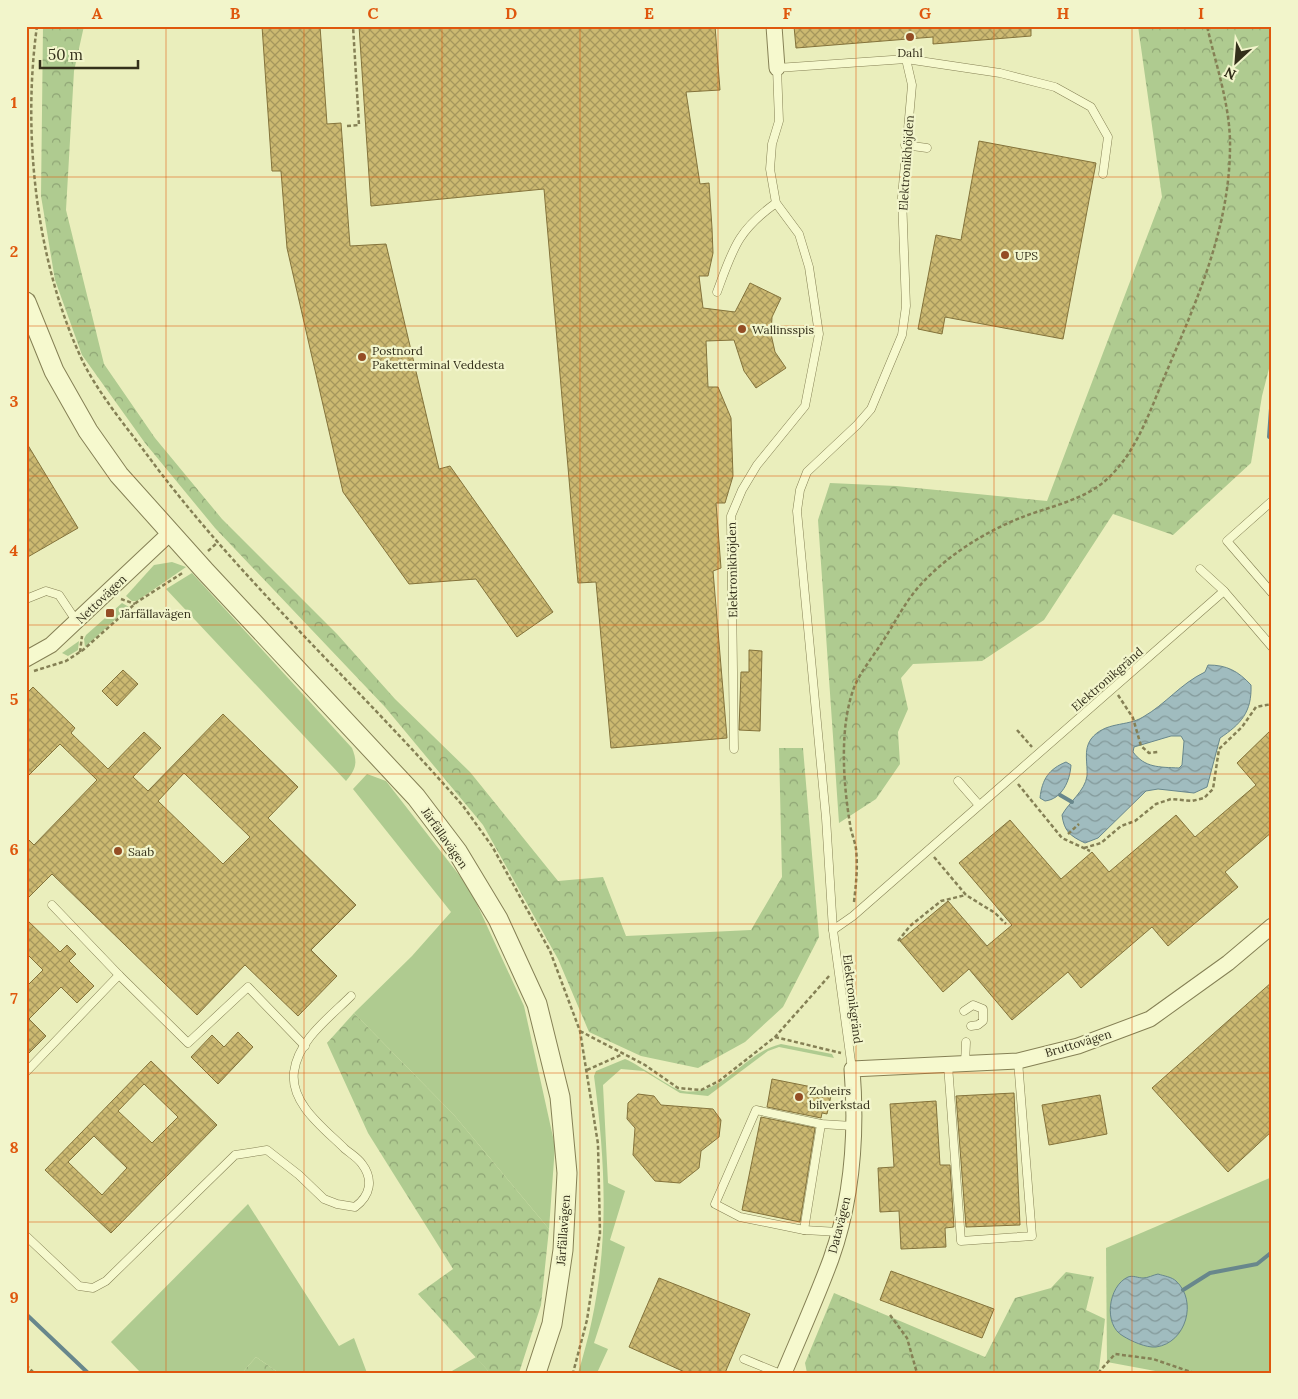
<svg xmlns="http://www.w3.org/2000/svg" width="1298" height="1399" font-family="Lora,serif">
	<style>
		.grass { fill: #afcb90 }
		.forest { fill: url(#forest-crowns) }
		.water { fill: url(#water-waves); stroke: #68878c; fill-rule: evenodd }
		.lines { fill: none; stroke-linecap: round; stroke-linejoin: round }
		.stream { stroke: #68878c; stroke-width: 4 }
		.building { fill: url(#building-cross-hatch); stroke: #84733b; fill-rule: evenodd }
		.service-casing { stroke: #858055; stroke-width: 9 }
		.minor-casing { stroke: #858055; stroke-width: 17 }
		.tertiary-casing { stroke: #858055; stroke-width: 21 }
		.path { stroke: #858055; stroke-width: 2.5; stroke-dasharray: 4 2.5; stroke-linecap: butt }
		.service { stroke: #f6f9ce; stroke-width: 8 }
		.minor { stroke: #f6f9ce; stroke-width: 15 }
		.tertiary { stroke: #f6f9ce; stroke-width: 19 }
		.grid { fill: none; stroke: #df570d; stroke-width: 1; stroke-opacity: 0.55 }
		.poi-dot { fill: #944d25; stroke: #f2f5cb; stroke-width: 2 }
		.labels { text-anchor: middle; dominant-baseline: central; stroke-width: 4.5; stroke-linejoin: round; paint-order: stroke }
		.poi-label { font-size: 12px; fill: #34301b; stroke: #f2f5cb; text-anchor: start }
		.street-label { font-size: 12px; fill: #34301b; stroke: #f2f5cb }
		.neatline { fill: none; stroke: #df570d; stroke-width: 2 }
		.grid-label { font-size: 16px; text-anchor: middle; font-weight: bold; fill: #df570d }
	</style>
	<defs>
		<pattern id="forest-crowns" width="20" height="18" patternUnits="userSpaceOnUse" patternTransform="scale(1.25)"><rect width="20" height="18" fill="#afcb90"/><path d="M2 6a3 3 0 1 1 6 0M12 15a3 3 0 1 1 6 0" fill="none" stroke="#8fa575"/></pattern>
		<pattern id="water-waves" width="16" height="10" patternUnits="userSpaceOnUse" patternTransform="scale(1.25)"><rect width="16" height="10" fill="#a0bcbf"/><path d="M0 5q4-4 8 0t8 0" fill="none" stroke="#83999a"/></pattern>
		<pattern id="building-cross-hatch" width="8" height="8" patternUnits="userSpaceOnUse" patternTransform="scale(1.25)"><rect width="8" height="8" fill="#ccb971"/><path d="M0 0l8 8M0 8l8-8" fill="none" stroke="#a6975c"/></pattern>
	</defs>
	<rect width="100%" height="100%" fill="#eaeebc"/>
	<g class="grass">
		<polygon points="172,562 186,567 137,601 132,601 126,596 154,565"/>
		<path d="M192 573 352 748C358 763 356 769 346 781L166 589Z"/>
		<polygon points="122,603 129,607 85,647 84,639 86,635"/>
		<polygon points="79,641 78,650 68,656 62,653"/>
		<polygon points="367,774 386,781 470,889 524,1006 555,1146 549,1229 454,1115 354,1013 412,956 451,912 353,789"/>
		<path d="M781 1044 832 1054 834 1058 779 1047 768 1051 708 1096 680 1093 644 1071 621 1069 603 1085 608 1183 625 1191 610 1240 625 1247 594 1343 608 1349 597 1373H578C610 1272 608 1180 594 1076L596 1071 625 1059C640 1065 673 1090 683 1091 724 1097 742 1053 781 1044Z"/>
		<polygon points="1272,1177 1272,1373 1166,1373 1107,1362 1106,1248"/>
		<polygon points="248,1204 339,1346 354,1338 367,1373 279,1373 256,1357 242,1373 141,1373 111,1342"/>
		<polygon points="476,1357 490,1373 451,1373 452,1371"/>
	</g>
	<g class="forest">
		<polygon points="43,26 84,26 74,71 66,210 104,364 155,438 222,519 337,634 395,699 470,772 558,881 603,877 626,936 751,930 782,877 779,748 803,748 819,937 783,1007 745,1042 698,1068 641,1056 589,1032 558,959 483,825 385,707 215,528 145,443 82,355 55,280 41,196"/>
		<polygon points="1138,26 1272,26 1272,357 1262,396 1251,463 1173,535 1113,514 1044,620 982,661 913,664 901,678 908,709 898,732 900,764 876,799 839,823 818,520 830,483 896,486 1047,501 1162,197"/>
		<polygon points="354,1013 454,1115 549,1229 541,1305 519,1373 490,1373 418,1294 453,1269 368,1133 327,1043"/>
		<polygon points="1066,1272 1094,1277 1086,1310 1105,1319 1099,1369 1095,1373 807,1373 805,1363 834,1293 985,1357 1015,1298 1051,1288"/>
		<polygon points="256,1357 279,1373 242,1373"/>
	</g>
	<g class="water">
		<path d="M1208 665C1227 665 1238 671 1251 685 1252 712 1241 724 1220 738L1207 787 1194 793 1158 789 1146 791 1098 838 1085 843C1070 836 1064 831 1062 815 1069 802 1085 791 1087 776 1088 764 1083 750 1091 739 1105 721 1127 727 1143 717 1166 704 1180 684 1205 672ZM1171 736H1181L1184 741 1182 765 1179 768C1159 767 1145 768 1133 752L1134 747Z"/>
		<path d="M1066 762 1071 765C1070 781 1062 799 1045 801L1040 798C1042 779 1049 769 1066 762Z"/>
		<path d="M1158 1274C1164 1276 1172 1277 1176 1281 1198 1301 1186 1343 1156 1347 1146 1348 1131 1341 1123 1336 1103 1325 1108 1286 1128 1277 1133 1275 1138 1278 1143 1278 1148 1278 1153 1275 1158 1274Z"/>
	</g>
	<g class="lines">
		<g class="stream">
			<polyline points="1269,437 1272,394"/>
			<polyline points="1060,795 1072,802"/>
			<polyline points="1183,1290 1210,1273 1257,1264 1272,1252"/>
			<polyline points="26,1314 88,1373"/>
		</g>
	</g>
	<g class="building">
		<polygon points="262,26 320,26 327,124 341,123 350,246 386,244 439,469 450,466 553,612 517,637 476,579 409,584 343,492 287,248 281,171 272,171"/>
		<polygon points="359,26 715,26 720,90 686,92 700,184 709,183 712,228 713,253 708,276 699,276 703,308 735,312 750,283 781,298 772,317 771,334 775,352 786,368 756,388 744,371 734,340 706,341 708,387 718,387 731,418 733,476 725,503 716,503 721,568 713,571 727,738 611,748 596,582 578,583 544,189 371,206"/>
		<polygon points="794,26 1031,26 1031,36 933,44 933,37 796,48"/>
		<polygon points="979,141 1096,163 1063,339 945,317 942,334 918,329 936,235 961,240"/>
		<polygon points="26,442 78,528 26,558"/>
		<polygon points="749,650 762,651 760,731 739,730 741,672 749,672"/>
		<polygon points="123,670 138,684 117,706 102,691"/>
		<path d="M33 687 75 728 71 733 108 769 144 732 161 748 133 777 148 791 223 714 298 787 268 818 356 905 311 950 337 976 298 1016 245 965 197 1015 52 874 26 900V837L34 845 97 780 60 744 26 778V694ZM184 773 250 837 223 864 158 801Z"/>
		<polygon points="1272,729 1272,832 1225,872 1238,887 1168,946 1152,927 1081,988 1068,972 1012,1020 969,969 943,992 900,941 948,901 987,946 1012,925 959,863 1010,820 1061,879 1092,852 1109,872 1176,815 1195,837 1256,785 1237,763"/>
		<polygon points="26,919 60,952 67,945 76,954 69,961 94,986 77,1003 61,987 29,1019 46,1036 26,1056 26,987 43,970 26,953"/>
		<polygon points="1272,982 1272,1131 1228,1172 1152,1088"/>
		<polygon points="238,1032 253,1047 218,1084 191,1057 212,1035 224,1047"/>
		<path d="M151 1061 217 1125 111 1233 45 1170ZM144 1084 178 1117 152 1143 118 1111ZM94 1136 127 1168 102 1195 68 1162Z"/>
		<polygon points="772,1079 832,1091 827,1114 822,1113 821,1118 767,1107"/>
		<polygon points="1014,1093 1020,1225 966,1227 956,1096"/>
		<polygon points="638,1094 654,1096 661,1105 713,1109 721,1120 719,1137 701,1151 699,1168 680,1183 655,1181 633,1155 635,1128 627,1119 628,1103"/>
		<polygon points="1100,1095 1107,1134 1049,1145 1042,1105"/>
		<polygon points="936,1101 940,1165 950,1165 954,1227 945,1228 946,1247 901,1249 899,1211 880,1212 878,1168 894,1167 890,1104"/>
		<polygon points="761,1117 815,1128 800,1222 742,1210"/>
		<polygon points="891,1271 994,1309 982,1338 880,1300"/>
		<polygon points="659,1278 750,1314 725,1373 687,1373 629,1347"/>
	</g>
	<g class="lines">
		<g class="service-casing">
			<g id="service">
				<polyline points="905,145 927,148"/>
				<path d="M717 292C733 249 737 231 776 203"/>
				<polyline points="1272,501 1227,541 1272,593"/>
				<polyline points="1224,591 1272,647"/>
				<polyline points="26,599 46,591 59,595 77,622"/>
				<polyline points="734,749 731,516 742,490 757,465 805,406 819,334 809,267 799,234 776,203 770,169 772,144 779,121 777,68 906,59 1000,73 1055,87 1091,107 1108,137 1103,174"/>
				<polyline points="958,781 979,805"/>
				<polyline points="52,905 119,975"/>
				<polyline points="833,930 853,916 1224,591 1200,569"/>
				<polyline points="964,1011 973,1005 983,1009 983,1021 978,1025 971,1026"/>
				<polyline points="965,1064 966,1042"/>
				<polyline points="948,1065 961,1241 1032,1236 1018,1061"/>
				<polyline points="852,1069 833,930 826,818 797,511 800,490 807,472 857,425 871,409 902,335 906,306 902,197 912,85 906,59"/>
				<polyline points="26,1072 119,975 188,1043 248,987 305,1046"/>
				<polyline points="804,1230 821,1124"/>
				<polyline points="839,1232 804,1230 740,1217 715,1204 756,1110 821,1124 853,1126"/>
				<path d="M26 1236 79 1286 93 1288 106 1281 235 1155 267 1150 299 1175 324 1199 337 1204 355 1207C370 1196 374 1180 362 1164 358 1158 351 1154 345 1149 325 1129 290 1104 294 1072 298 1040 330 1017 351 996"/>
				<polyline points="744,1359 778,1373"/>
			</g>
		</g>
		<g class="minor-casing">
			<g id="minor">
				<polyline points="774,26 777,68"/>
				<polyline points="26,659 51,645 170,533"/>
				<path d="M784 1373C800 1335 817 1297 831 1259 852 1200 857 1132 852 1069L1018 1061 1078 1046 1150 1019 1228 963 1272 926"/>
			</g>
		</g>
		<g class="tertiary-casing">
			<polyline id="tertiary" points="26,302 54,371 88,431 119,475 205,571 416,797 457,851 498,919 537,1004 560,1097 567,1173 563,1250 552,1324 536,1373"/>
		</g>
		<g class="path">
			<path d="M37 26C22 134 36 265 84 364 100 395 124 424 145 452 238 579 360 687 463 806L492 846 550 951 580 1031 598 1144 600 1233 587 1320 573 1373"/>
			<polyline points="347,126 359,125 353,26"/>
			<polyline points="208,551 218,542"/>
			<polyline points="121,599 135,604"/>
			<polyline points="80,652 82,636"/>
			<polyline points="34,671 66,661 83,650 137,602 184,572"/>
			<polyline points="1118,695 1133,718 1141,746 1149,753 1158,752"/>
			<polyline points="1017,730 1032,747"/>
			<polyline points="1018,784 1062,838 1090,851"/>
			<polyline points="1068,834 1079,824"/>
			<polyline points="1084,848 1101,843 1121,826 1135,821 1156,804 1171,799 1192,801 1204,798 1213,789 1219,749 1242,727 1256,707 1272,704"/>
			<polyline points="934,857 966,895 995,913 1006,924"/>
			<path d="M854 902C856 884 858 867 856 849 855 841 851 833 850 824 843 782 839 725 855 685 862 670 874 655 883 641 896 621 907 598 924 581 950 554 985 532 1020 518 1047 507 1082 501 1105 481 1137 453 1150 410 1166 373 1197 300 1229 229 1230 149 1231 107 1216 66 1207 26"/>
			<polyline points="898,941 910,926 941,901 966,895"/>
			<polyline points="580,1031 645,1065 678,1088 701,1090 719,1081 775,1037 830,975"/>
			<polyline points="775,1037 841,1053"/>
			<polyline points="587,1070 623,1054"/>
			<polyline points="890,1315 907,1338 917,1373"/>
			<polyline points="26,1365 34,1373"/>
			<polyline points="1098,1373 1115,1354 1153,1359 1194,1373"/>
		</g>
		<use href="#service" class="service"/>
		<use href="#minor" class="minor"/>
		<use href="#tertiary" class="tertiary"/>
	</g>
	<path class="grid" d="M166 26V1373M304 26V1373M442 26V1373M580 26V1373M718 26V1373M856 26V1373M994 26V1373M1132 26V1373M26 177H1272M26 326H1272M26 476H1272M26 625H1272M26 774H1272M26 924H1272M26 1073H1272M26 1222H1272"/>
	<g class="poi-dot">
		<circle cx="910" cy="37" r="5"/>
		<circle cx="1005" cy="255" r="5"/>
		<circle cx="742" cy="329" r="5"/>
		<circle cx="362" cy="357" r="5"/>
		<rect x="105" y="608" width="10" height="10" rx="2.5"/>
		<circle cx="118" cy="851" r="5"/>
		<circle cx="799" cy="1097" r="5"/>
	</g>
	<g class="labels">
		<g class="poi-label">
			<text x="910" y="52" text-anchor="middle">Dahl</text>
			<text x="1015" y="255">UPS</text>
			<text x="752" y="329">Wallinsspis</text>
			<text x="372" y="350">Postnord<tspan x="372" dy="14">Paketterminal Veddesta</tspan></text>
			<text x="120" y="613">Järfällavägen</text>
			<text x="128" y="851">Saab</text>
			<text x="809" y="1090">Zoheirs<tspan x="809" dy="14">bilverkstad</tspan></text>
		</g>
		<g class="street-label">
			<text transform="translate(906 163) rotate(-86)">Elektronikhöjden</text>
			<text transform="translate(732 570) rotate(-91)">Elektronikhöjden</text>
			<text transform="translate(101 599) rotate(-44)">Nettovägen</text>
			<text transform="translate(1107 679) rotate(-41)">Elektronikgränd</text>
			<text transform="translate(445 838) rotate(55)">Järfällavägen</text>
			<text transform="translate(853 999) rotate(83)">Elektronikgränd</text>
			<text transform="translate(1078 1043) rotate(-17)">Bruttovägen</text>
			<text transform="translate(839 1225) rotate(-76)">Datavägen</text>
			<text transform="translate(563 1230) rotate(-86)">Järfällavägen</text>
		</g>
	</g>
	<rect width="1298" height="1399" fill="none" stroke="#f2f5cb" stroke-width="55"/>
	<g transform="translate(1236 62) rotate(206)" stroke="#f2f5cb" stroke-width="4" paint-order="stroke">
	<path d="M0-4L9 19L0 12L-9 19Z" fill="#34301b"/>
	<text y="-8" font-size="14" font-weight="bold" text-anchor="middle" fill="#34301b">N</text>
	</g>
	<path d="M40 60v8h98v-8" fill="none" stroke="#34301b" stroke-width="2.5"/>
	<text x="48" y="60" font-size="15" fill="#34301b" stroke="#f2f5cb" stroke-width="4" paint-order="stroke">50 m</text>
	<rect x="28" y="28" width="1242" height="1344" class="neatline"/>
	<g class="grid-label">
		<text x="97" y="19">A</text>
		<text x="235" y="19">B</text>
		<text x="373" y="19">C</text>
		<text x="511" y="19">D</text>
		<text x="649" y="19">E</text>
		<text x="787" y="19">F</text>
		<text x="925" y="19">G</text>
		<text x="1063" y="19">H</text>
		<text x="1201" y="19">I</text>
		<text x="14" y="108">1</text>
		<text x="14" y="257">2</text>
		<text x="14" y="407">3</text>
		<text x="14" y="556">4</text>
		<text x="14" y="705">5</text>
		<text x="14" y="855">6</text>
		<text x="14" y="1004">7</text>
		<text x="14" y="1153">8</text>
		<text x="14" y="1303">9</text>
	</g>
</svg>
